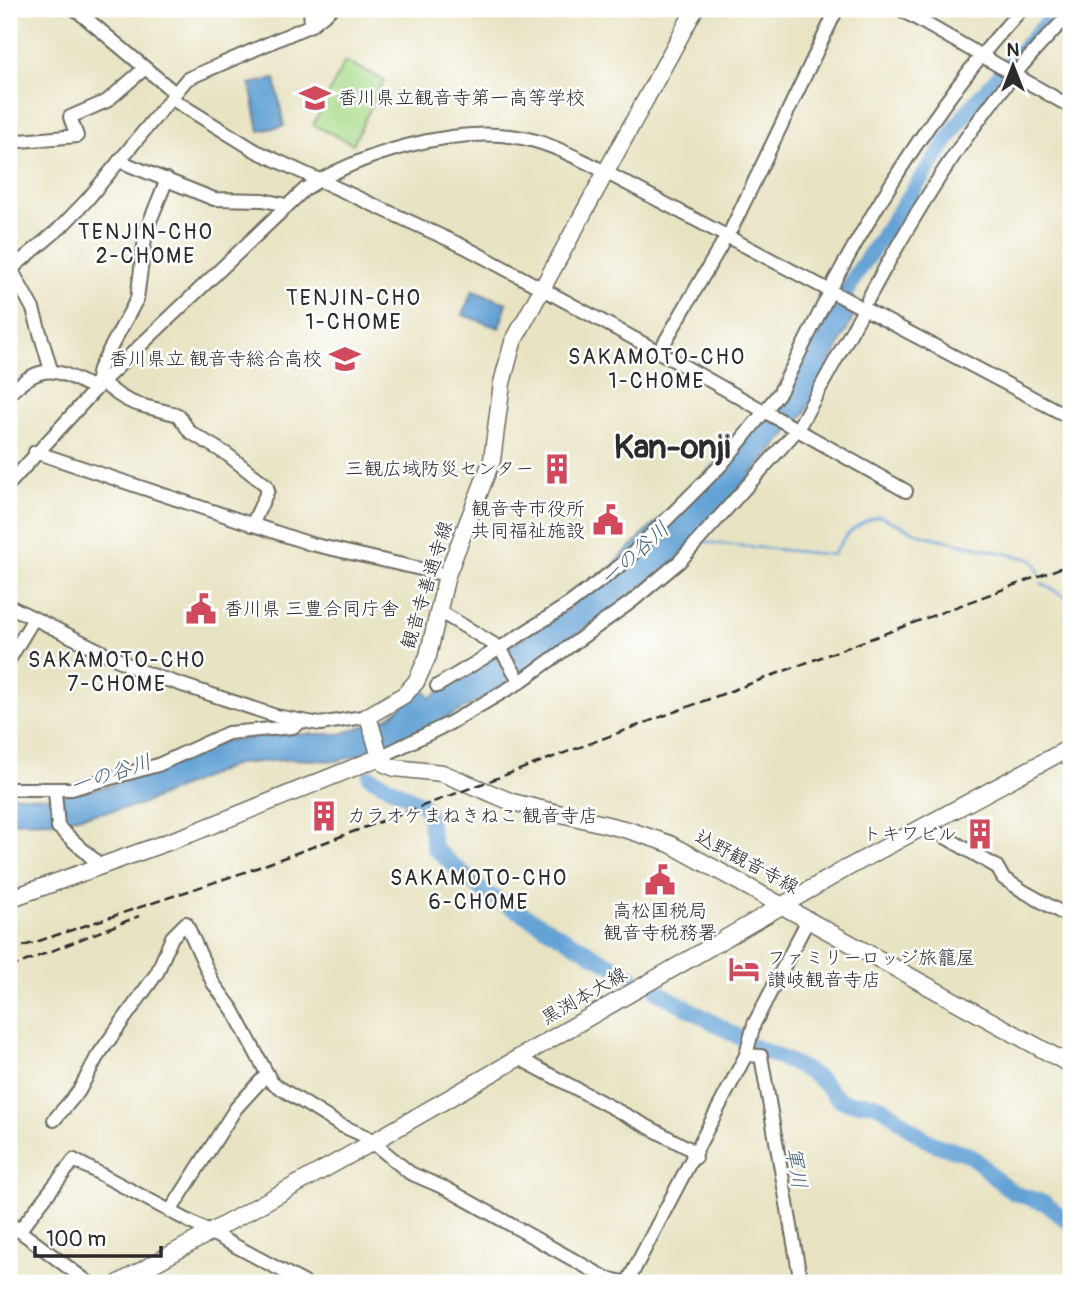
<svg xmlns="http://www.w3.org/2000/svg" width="1080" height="1292" font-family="Pangolin,'Klee One',sans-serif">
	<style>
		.green { fill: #a8dc8b; stroke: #6a845b; stroke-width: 2 }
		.water { fill: #63a2d5; stroke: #476680; stroke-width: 2 }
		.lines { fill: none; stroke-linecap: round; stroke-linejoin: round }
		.stream { stroke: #63a2d5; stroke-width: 2.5 }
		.river { stroke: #63a2d5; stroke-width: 16 }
		.minor-casing { stroke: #6d6b60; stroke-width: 16 }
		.major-casing { stroke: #6d6b60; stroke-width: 19 }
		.minor { stroke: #fff; stroke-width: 12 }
		.major { stroke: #fff; stroke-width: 16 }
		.rail { stroke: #2b2b2b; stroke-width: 2.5; stroke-dasharray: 10 5; stroke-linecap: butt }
		.labels { text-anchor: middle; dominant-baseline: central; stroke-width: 5; stroke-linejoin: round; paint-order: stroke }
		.poi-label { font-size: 19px; fill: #2b2b2b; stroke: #fff; text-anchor: start }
		.street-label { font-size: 19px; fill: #2b2b2b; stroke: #fff }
		.neighbourhood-label { font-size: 21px; letter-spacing: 2px; fill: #2b2b2b; stroke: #fff }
		.water-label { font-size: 21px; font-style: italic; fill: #446177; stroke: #fff }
		.town-label { font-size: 33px; font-weight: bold; fill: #2b2b2b; stroke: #fff }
	</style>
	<rect width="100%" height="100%" fill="#fff"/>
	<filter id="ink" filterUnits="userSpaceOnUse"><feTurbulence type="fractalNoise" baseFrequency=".0143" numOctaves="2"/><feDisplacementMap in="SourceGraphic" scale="14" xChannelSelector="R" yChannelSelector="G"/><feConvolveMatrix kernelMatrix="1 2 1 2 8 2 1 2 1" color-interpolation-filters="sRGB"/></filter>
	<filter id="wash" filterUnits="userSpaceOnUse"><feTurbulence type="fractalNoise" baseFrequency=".00686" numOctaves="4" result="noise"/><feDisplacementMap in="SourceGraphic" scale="28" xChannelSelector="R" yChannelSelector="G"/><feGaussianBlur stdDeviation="1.57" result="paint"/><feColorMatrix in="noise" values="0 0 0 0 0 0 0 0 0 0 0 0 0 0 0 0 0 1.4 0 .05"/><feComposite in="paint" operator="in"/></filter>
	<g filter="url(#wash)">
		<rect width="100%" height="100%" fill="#e8e3c2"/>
		<polygon class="green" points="345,61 384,80 353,144 313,125"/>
		<g class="water">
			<polygon points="275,79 284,126 259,131 250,84"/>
			<polygon points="472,291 507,303 499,328 463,315"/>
			<polygon points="828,300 855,314 805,413 670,567 513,681 450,716 390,745 337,761 295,759 236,764 137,806 55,821 9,822 9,795 45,797 99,789 161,770 224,741 292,734 341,734 389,717 424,688 430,698 569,608 759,421"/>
		</g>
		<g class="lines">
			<g class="stream">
				<path d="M702 542 833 555C845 534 855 524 879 516L923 535 1030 559 1036 564 1039 573"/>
				<polyline points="1041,583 1071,600"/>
			</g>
			<g class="river">
				<polyline points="838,311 855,276 968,110 1059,9"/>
				<polyline points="370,777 422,804"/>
				<polyline points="428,813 434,848 483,891 632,977"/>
				<polyline points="657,991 746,1041"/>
				<path d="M755 1047C776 1056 798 1064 818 1078 826 1084 832 1095 841 1100 854 1107 866 1100 878 1105 896 1114 910 1131 927 1140 953 1156 963 1142 987 1171"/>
				<polyline points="992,1176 1014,1193 1045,1203 1071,1224"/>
			</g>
		</g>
	</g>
	<g filter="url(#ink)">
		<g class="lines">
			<g class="minor-casing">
				<g id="minor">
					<polyline points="75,9 175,93"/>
					<polyline points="310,9 311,25"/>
					<polyline points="900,9 1071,107"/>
					<polyline points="172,99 256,151 465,247 659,352"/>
					<polyline points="9,142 77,136 70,117 107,101 144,69"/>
					<polyline points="119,161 214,199 263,200 286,205"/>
					<polyline points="732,228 837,9"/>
					<polyline points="722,244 659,352 906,491"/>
					<polyline points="11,269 33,309 51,370"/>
					<polyline points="9,271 60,228 87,200 187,79 311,25 331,9"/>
					<path d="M834 282C887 186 947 89 1022 9"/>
					<path d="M868 299C923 197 987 95 1071 13"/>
					<path d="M102 382C134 410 140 403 178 415L190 432 228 455 266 485 268 490 252 525"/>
					<path d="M9 394C43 361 57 369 95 389L99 369 137 299 146 231 167 179"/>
					<polyline points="35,452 311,544 447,575"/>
					<path d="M9 484 102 382 305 189C360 154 452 126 517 137 543 141 565 152 588 163L1071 418"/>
					<polyline points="9,606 143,672 276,716 320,724 368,716"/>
					<polyline points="439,611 500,648 569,604 621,565 722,464 780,392 827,298"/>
					<polyline points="9,660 33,620"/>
					<polyline points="437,686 500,648 520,682"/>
					<polyline points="380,757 450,723 520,682 631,602 680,561 797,430 860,316"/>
					<polyline points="1067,758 1071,760"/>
					<polyline points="9,789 71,789 158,765 228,733 293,727 301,722"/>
					<polyline points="55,791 58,827 101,866"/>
					<polyline points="935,831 997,867 1003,878 1023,891 1071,918"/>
					<polyline points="746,1055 761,1056 801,1283"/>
					<polyline points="526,1062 690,1149 695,1158"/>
					<polyline points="54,1120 79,1091 97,1057 157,973 172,937 186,923 213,983 233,1010 272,1083 338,1124 367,1137"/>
					<polyline points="377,1146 410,1173 447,1189 606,1278 627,1283 746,1055 754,1024 809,918"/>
					<polyline points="171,1210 236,1108 267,1074"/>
					<polyline points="9,1223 89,1283"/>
					<polyline points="19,1231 74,1160 305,1283"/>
				</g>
			</g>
			<g class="major-casing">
				<g id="major">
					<polyline points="695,9 513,342 502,383 492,460 447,575 428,656 416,682 404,695 368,716 380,757 385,764 395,768 442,773 512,802 628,830 670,844 1071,1065"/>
					<polyline points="9,899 190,834 380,757"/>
					<polyline points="119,1283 373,1142 847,868 1071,747"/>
				</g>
			</g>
			<use href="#minor" class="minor"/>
			<use href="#major" class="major"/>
			<g class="rail">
				<polyline points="9,951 248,871 1071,564"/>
				<polyline points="9,968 139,916"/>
			</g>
		</g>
	</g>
	<defs>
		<g id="school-bare" transform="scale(2.415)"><path d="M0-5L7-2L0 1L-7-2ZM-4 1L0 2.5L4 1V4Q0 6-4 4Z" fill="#d1495b" stroke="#fff" stroke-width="2.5" paint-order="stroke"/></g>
		<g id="building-bare" transform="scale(2.415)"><path d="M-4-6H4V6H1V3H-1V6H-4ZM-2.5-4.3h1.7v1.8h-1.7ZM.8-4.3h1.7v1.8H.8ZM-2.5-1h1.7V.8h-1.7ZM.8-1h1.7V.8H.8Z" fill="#d1495b" stroke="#fff" stroke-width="2.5" paint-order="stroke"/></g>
		<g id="civic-bare" transform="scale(2.415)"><path d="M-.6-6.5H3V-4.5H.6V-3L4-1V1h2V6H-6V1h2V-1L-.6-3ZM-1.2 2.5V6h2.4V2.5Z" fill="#d1495b" stroke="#fff" stroke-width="2.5" paint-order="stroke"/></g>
		<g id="hotel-bare" transform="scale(2.415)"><path d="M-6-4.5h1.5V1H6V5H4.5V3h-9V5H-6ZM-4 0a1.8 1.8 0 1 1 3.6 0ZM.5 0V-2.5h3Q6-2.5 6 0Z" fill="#d1495b" stroke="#fff" stroke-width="2.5" paint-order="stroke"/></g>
	</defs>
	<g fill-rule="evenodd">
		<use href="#school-bare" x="315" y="98"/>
		<use href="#school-bare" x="345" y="359"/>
		<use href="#building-bare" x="557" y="469"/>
		<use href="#civic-bare" x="608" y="520"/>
		<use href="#civic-bare" x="201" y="609"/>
		<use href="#building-bare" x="324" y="816"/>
		<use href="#building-bare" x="980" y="834"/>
		<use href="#civic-bare" x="660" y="880"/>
		<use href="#hotel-bare" x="744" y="969"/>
	</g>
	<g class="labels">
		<g class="poi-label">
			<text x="338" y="98">香川県立観音寺第一高等学校</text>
			<text x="322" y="359" text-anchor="end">香川県立 観音寺総合高校</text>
			<text x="534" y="469" text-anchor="end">三観広域防災センター</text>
			<text x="585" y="509" text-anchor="end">観音寺市役所<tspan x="585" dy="22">共同福祉施設</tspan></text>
			<text x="224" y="609">香川県 三豊合同庁舎</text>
			<text x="347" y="816">カラオケまねきねこ 観音寺店</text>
			<text x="957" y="834" text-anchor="end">トキワビル</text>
			<text x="660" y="911" text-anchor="middle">高松国税局<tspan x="660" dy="22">観音寺税務署</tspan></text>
			<text x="767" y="958">ファミリーロッジ旅籠屋<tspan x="767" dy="22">讃岐観音寺店</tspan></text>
		</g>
		<g class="street-label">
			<text transform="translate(427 585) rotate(-73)">観音寺善通寺線</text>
			<text transform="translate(747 862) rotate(28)">込野観音寺線</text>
			<text transform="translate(584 996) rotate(-30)">黒渕本大線</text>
		</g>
		<g class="neighbourhood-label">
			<text x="146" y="232">TENJIN-CHO<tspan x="146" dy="24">2-CHOME</tspan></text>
			<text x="354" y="298">TENJIN-CHO<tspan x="354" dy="24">1-CHOME</tspan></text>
			<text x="657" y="357">SAKAMOTO-CHO<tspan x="657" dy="24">1-CHOME</tspan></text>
			<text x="117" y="660">SAKAMOTO-CHO<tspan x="117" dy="24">7-CHOME</tspan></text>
			<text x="479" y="878">SAKAMOTO-CHO<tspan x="479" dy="24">6-CHOME</tspan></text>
		</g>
		<g class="water-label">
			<text transform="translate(635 554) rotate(-42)">一の谷川</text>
			<text transform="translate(111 774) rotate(-18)">一の谷川</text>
			<text transform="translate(796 1168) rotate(80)">軍川</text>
		</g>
		<g class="town-label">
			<text x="672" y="447">Kan-onji</text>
		</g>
	</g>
	<rect width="1080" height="1292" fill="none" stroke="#fff" stroke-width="35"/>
	<g transform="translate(1013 66)" stroke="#ffffff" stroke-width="5" paint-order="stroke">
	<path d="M0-5L12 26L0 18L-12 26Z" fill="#2b2b2b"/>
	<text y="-10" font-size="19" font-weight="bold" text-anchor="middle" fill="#2b2b2b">N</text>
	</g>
	<path d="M35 1246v10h126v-10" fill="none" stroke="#2b2b2b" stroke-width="3.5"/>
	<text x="46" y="1246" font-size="21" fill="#2b2b2b" stroke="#ffffff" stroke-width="5" paint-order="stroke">100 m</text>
</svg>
